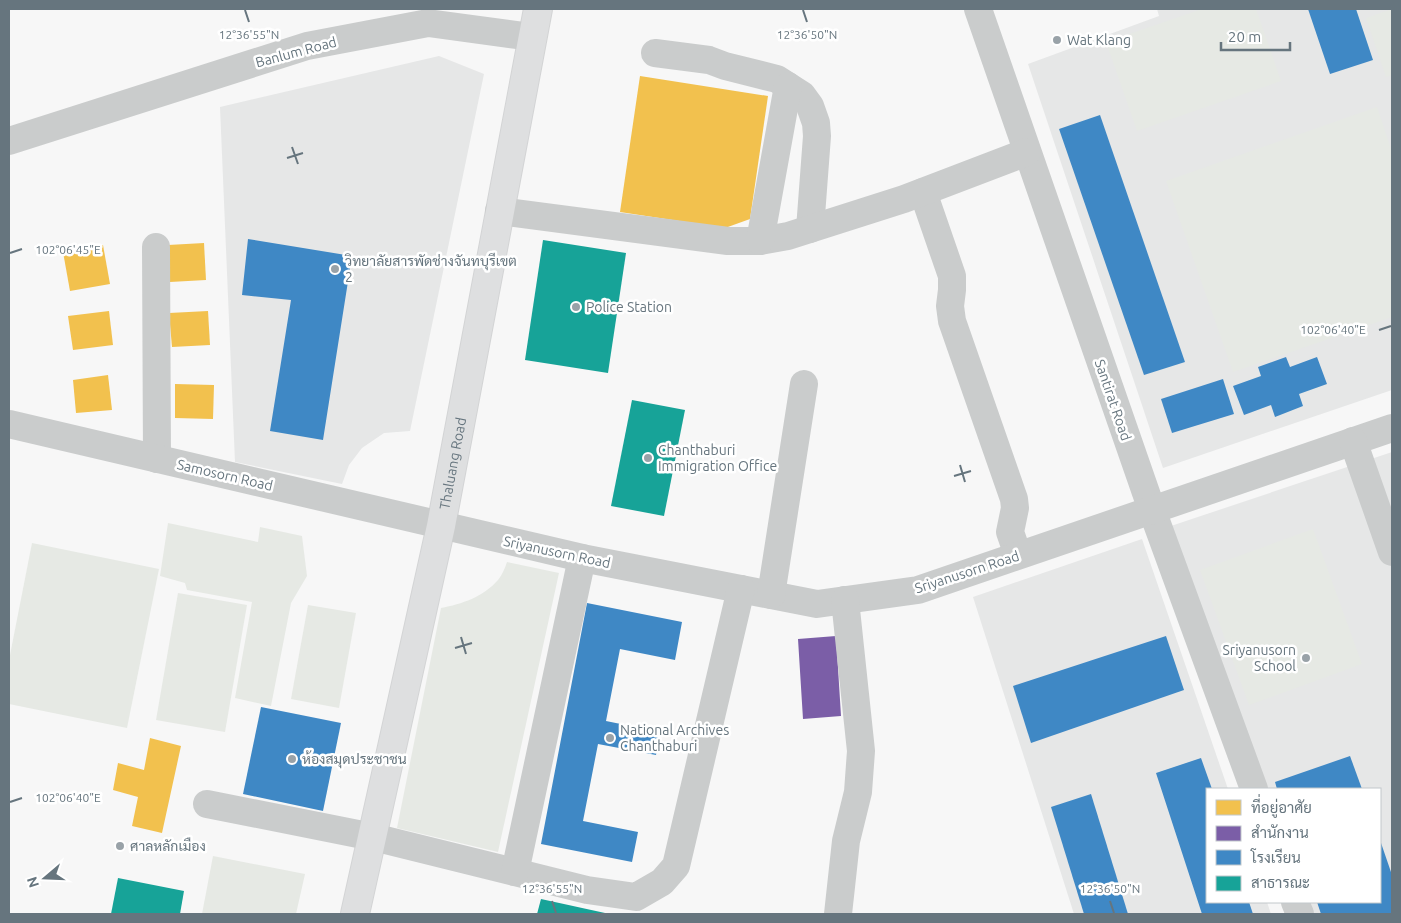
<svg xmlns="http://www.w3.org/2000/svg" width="1401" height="923" font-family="Ubuntu,Sarabun,sans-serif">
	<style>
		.built { fill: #e6e7e7 }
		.green { fill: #e6e9e4 }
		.homes { fill: #f2c14e }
		.offices { fill: #7b5ea7 }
		.schools { fill: #3f88c5 }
		.public { fill: #17a398 }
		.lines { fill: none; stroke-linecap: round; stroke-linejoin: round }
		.major-casing { stroke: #d3d4d5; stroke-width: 30 }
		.minor { stroke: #cacccc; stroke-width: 28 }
		.major { stroke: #dedfe0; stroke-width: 28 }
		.ticks { fill: none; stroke: #66757e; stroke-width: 2 }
		.poi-dot { fill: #99a2a8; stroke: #fff; stroke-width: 2 }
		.labels { text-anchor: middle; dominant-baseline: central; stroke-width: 5; stroke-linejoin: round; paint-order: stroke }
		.poi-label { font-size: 14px; fill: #66757e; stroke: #fff; text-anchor: start }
		.street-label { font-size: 14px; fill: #66757e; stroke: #fff }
		.ticks-label { font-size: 12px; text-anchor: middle; fill: #66757e; stroke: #fff; stroke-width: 5; stroke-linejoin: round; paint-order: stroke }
	</style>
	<rect width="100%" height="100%" fill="#f7f7f7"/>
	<g class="built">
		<polygon points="1157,9 1392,9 1392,390 1163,468 1028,64 1159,16"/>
		<polygon points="439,56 484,74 410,431 384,433 362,448 349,465 342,484 235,462 220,107"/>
		<polygon points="1392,452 1392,914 1314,914 1310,902 1380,902 1380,789 1268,789 1171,526"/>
		<polygon points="1142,539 1228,789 1207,789 1207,902 1267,902 1271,914 1074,914 973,597"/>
	</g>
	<g class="green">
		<polygon points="1202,9 1256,9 1281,81 1137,131 1106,42"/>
		<polygon points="1392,9 1392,75 1386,77 1366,18"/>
		<polygon points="1377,107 1392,152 1392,317 1233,372 1166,181"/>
		<polygon points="168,523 258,542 260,527 302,536 307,576 291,603 271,706 235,698 252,602 187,590 185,583 160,576"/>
		<polygon points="1313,529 1362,664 1249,705 1200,570"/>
		<polygon points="32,543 159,569 127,728 9,704 9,660"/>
		<path d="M507 562 559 573 498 852 397 828 441 608C462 604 483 597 498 580 502 575 505 568 507 562Z"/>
		<polygon points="178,593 247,605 225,732 156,720"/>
		<polygon points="308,605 356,613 339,708 291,699"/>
		<polygon points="213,856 305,874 296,914 202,914"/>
	</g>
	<g class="homes">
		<polygon points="640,76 768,96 750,219 725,228 620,212"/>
		<polygon points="204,243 206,280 170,282 168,245"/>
		<polygon points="103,245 110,284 70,291 63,252"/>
		<polygon points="109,311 113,345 73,350 68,316"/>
		<polygon points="208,311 210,345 172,347 169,313"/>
		<polygon points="108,375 112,410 76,413 73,380"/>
		<polygon points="175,384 214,385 213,419 175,418"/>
		<polygon points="150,738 181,746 162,833 132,826 138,797 113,790 118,763 144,770"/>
	</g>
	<polygon class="offices" points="836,636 841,716 803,719 798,639"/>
	<g class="schools">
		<polygon points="1308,9 1356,9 1373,60 1330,74"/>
		<polygon points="1100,115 1185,362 1144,375 1059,129"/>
		<polygon points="248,239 352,256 323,440 270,431 291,300 242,295"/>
		<polygon points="1286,357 1290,367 1317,357 1327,384 1299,394 1303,406 1275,417 1271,405 1244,415 1233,386 1261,376 1258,367"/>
		<polygon points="1223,379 1234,414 1172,433 1161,399"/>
		<polygon points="587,603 682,622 675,660 620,649 606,721 660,732 656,755 598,744 583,821 638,832 632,862 541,844"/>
		<polygon points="1166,636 1184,690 1031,743 1013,686"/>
		<polygon points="261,707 341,723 323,811 243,794"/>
		<polygon points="1350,756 1362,789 1277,789 1275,782"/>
		<polygon points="1201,758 1212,789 1207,789 1207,902 1249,902 1253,914 1202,914 1156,773"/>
		<polygon points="1091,794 1128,914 1084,914 1051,807"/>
		<polygon points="1380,840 1392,875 1392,914 1321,914 1317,902 1380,902"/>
	</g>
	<g class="public">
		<polygon points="543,240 626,253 608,373 525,360"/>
		<polygon points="632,400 685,410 664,516 611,506"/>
		<polygon points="118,878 184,891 180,914 111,914"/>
		<polygon points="541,899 605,913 605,914 537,914"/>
	</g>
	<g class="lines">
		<g class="major-casing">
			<g id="major">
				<path id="s1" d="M355 914 441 526 538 9"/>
			</g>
		</g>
		<g class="minor">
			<polyline points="978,9 1152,510 1254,789"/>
			<polyline points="655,53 709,60 725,66 777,79 802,95 810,106 816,123 817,136 810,229"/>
			<polyline points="9,141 307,46 428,23 532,37"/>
			<polyline points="923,192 952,276 952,290 950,306 952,321 1014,499 1015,508 1010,532 1018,555"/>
			<polyline points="499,211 728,241 760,241 788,236 904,199 1027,152"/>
			<polyline points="760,241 788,86"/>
			<polyline points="156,247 157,459"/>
			<polyline points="9,424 582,558 817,604 918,590 1392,428"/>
			<polyline points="1353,441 1392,552"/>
			<polyline points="771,595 804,384"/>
			<polyline points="207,804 373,837 587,890 636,897 662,882 676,866 741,589"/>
			<polyline points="515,872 582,558"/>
			<polyline points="1295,902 1300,914"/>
			<polyline points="838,914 846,841 858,792 861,751 845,600"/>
		</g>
		<use href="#major" class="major"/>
	</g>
	<path class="ticks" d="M245 10 249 22M803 10 807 22M292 147 298 164M287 158 303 153M10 253 22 249M1379 330 1391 326M960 465 965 482M954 476 971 471M461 637 466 654M455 648 472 643M10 802 22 798M552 901 556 913M1110 901 1114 913"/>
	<g class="poi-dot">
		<circle cx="1057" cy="40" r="5"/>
		<circle cx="335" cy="269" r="5"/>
		<circle cx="576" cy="307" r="5"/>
		<circle cx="648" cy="458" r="5"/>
		<circle cx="1306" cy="658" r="5"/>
		<circle cx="610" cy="738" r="5"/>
		<circle cx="292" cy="759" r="5"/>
		<circle cx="120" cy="846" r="5"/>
	</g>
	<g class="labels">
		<g class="poi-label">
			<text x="1067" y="40">Wat Klang</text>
			<text x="345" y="261">วิทยาลัยสารพัดช่างจันทบุรีเขต<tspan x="345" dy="16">2</tspan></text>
			<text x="586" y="307">Police Station</text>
			<text x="658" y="450">Chanthaburi<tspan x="658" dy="16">Immigration Office</tspan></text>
			<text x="1296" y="650" text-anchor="end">Sriyanusorn<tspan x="1296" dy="16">School</tspan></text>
			<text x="620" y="730">National Archives<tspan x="620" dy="16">Chanthaburi</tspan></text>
			<text x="302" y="759">ห้องสมุดประชาชน</text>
			<text x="130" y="846">ศาลหลักเมือง</text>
		</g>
		<g class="street-label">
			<text transform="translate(296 52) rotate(-15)">Banlum Road</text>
			<text transform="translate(1113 400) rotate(71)">Santirat Road</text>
			<text stroke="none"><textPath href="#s1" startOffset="461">Thaluang Road</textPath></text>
			<text transform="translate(225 475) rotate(13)">Samosorn Road</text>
			<text transform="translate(557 552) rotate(12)">Sriyanusorn Road</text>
			<text transform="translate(967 572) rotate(-18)">Sriyanusorn Road</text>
		</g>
	</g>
	<g class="ticks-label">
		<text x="249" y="39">12°36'55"N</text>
		<text x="807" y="39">12°36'50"N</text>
		<text x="68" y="254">102°06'45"E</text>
		<text x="1333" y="334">102°06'40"E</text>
		<text x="68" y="802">102°06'40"E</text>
		<text x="552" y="893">12°36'55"N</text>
		<text x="1110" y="893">12°36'50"N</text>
	</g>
	<rect width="1401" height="923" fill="none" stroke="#66757e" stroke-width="20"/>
	<rect x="1206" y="788" width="175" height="115" fill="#ffffff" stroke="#c2c8cb"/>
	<rect x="1216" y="800" width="25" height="15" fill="#f2c14e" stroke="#c2c8cb"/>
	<text x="1251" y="813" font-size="15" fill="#66757e">ที่อยู่อาศัย</text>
	<rect x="1216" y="826" width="25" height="15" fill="#7b5ea7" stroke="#c2c8cb"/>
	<text x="1251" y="838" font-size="15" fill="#66757e">สำนักงาน</text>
	<rect x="1216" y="850" width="25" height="15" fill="#3f88c5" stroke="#c2c8cb"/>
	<text x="1251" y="863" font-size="15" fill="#66757e">โรงเรียน</text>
	<rect x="1216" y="876" width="25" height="15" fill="#17a398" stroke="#c2c8cb"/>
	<text x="1251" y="888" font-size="15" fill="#66757e">สาธารณะ</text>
	<g transform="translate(45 878) rotate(251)" stroke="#ffffff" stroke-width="4" paint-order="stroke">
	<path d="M0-4L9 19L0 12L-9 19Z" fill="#66757e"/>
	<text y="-8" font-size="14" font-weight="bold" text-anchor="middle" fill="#66757e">N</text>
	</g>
	<path d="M1221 42v8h69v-8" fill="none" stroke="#66757e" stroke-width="2.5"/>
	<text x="1228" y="42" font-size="15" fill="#66757e" stroke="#ffffff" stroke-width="4" paint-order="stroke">20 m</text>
</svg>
